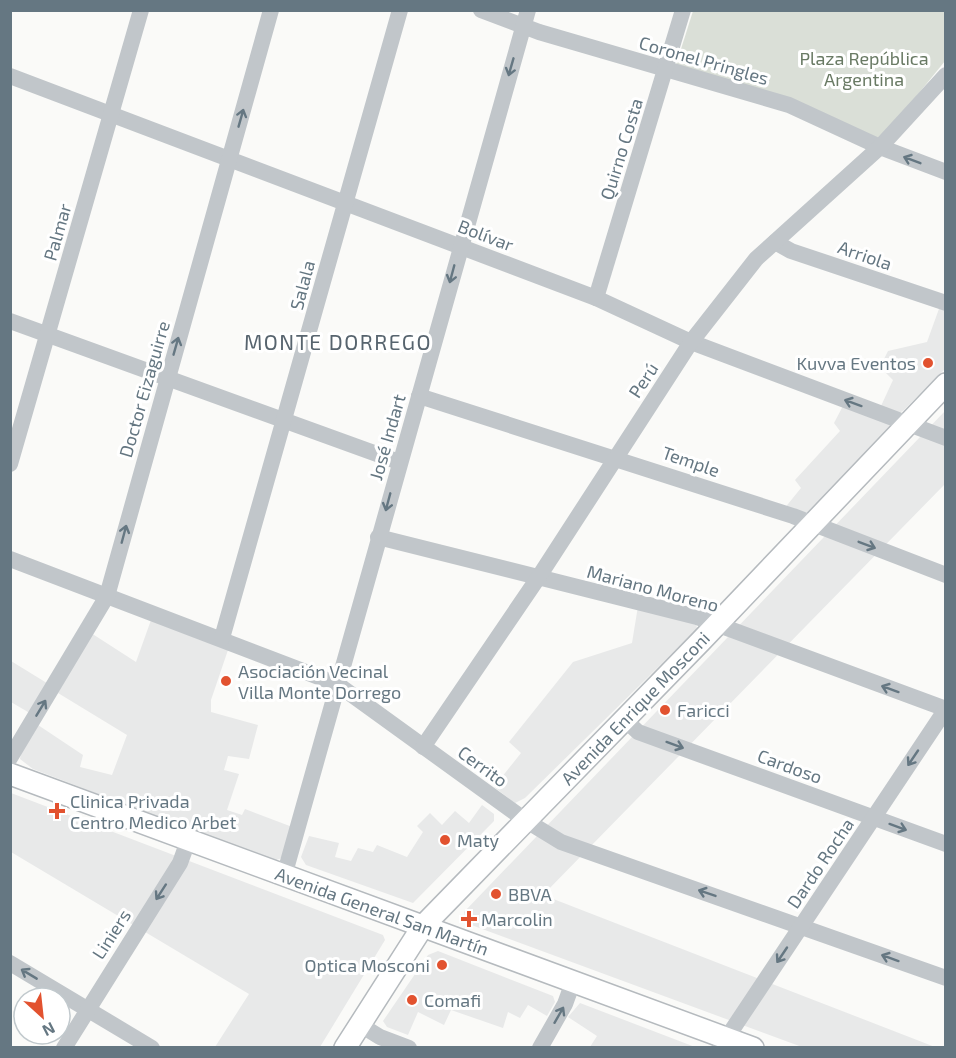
<svg xmlns="http://www.w3.org/2000/svg" width="956" height="1058" font-family="'Exo 2',sans-serif">
	<style>
		.built { fill: #e8e9e9 }
		.green { fill: #dadfd7 }
		.lines { fill: none; stroke-linecap: round; stroke-linejoin: round }
		.major-casing { stroke: #b5babe; stroke-width: 24 }
		.minor { stroke: #c1c6ca; stroke-width: 16 }
		.major { stroke: #fff; stroke-width: 21 }
		.oneway { stroke: #657782 }
		.poi-dot { fill: #e2522f; stroke: #fff; stroke-width: 2 }
		.labels { text-anchor: middle; dominant-baseline: central; stroke-width: 6; stroke-linejoin: round; paint-order: stroke }
		.park-label { font-size: 18px; fill: #697a64; stroke: #fff }
		.street-label { font-size: 18px; fill: #657782; stroke: #fff }
		.poi-label { font-size: 18px; fill: #657782; stroke: #fff; text-anchor: start }
		.quarter-label { font-size: 21px; letter-spacing: 1.5px; fill: #57646e; stroke: #fff }
	</style>
	<rect width="100%" height="100%" fill="#fafaf8"/>
	<g class="built">
		<polygon points="940,306 945,308 945,369 903,411 899,413 881,406 893,380 880,367 888,351 927,342"/>
		<polygon points="844,404 890,425 889,429 811,511 804,513 784,509 801,488 795,480 840,431 834,423"/>
		<polygon points="945,411 945,484 543,895 935,1047 802,1047 466,923 464,912"/>
		<polygon points="638,606 696,623 697,629 525,798 515,803 494,787 521,753 509,742 573,662 632,643"/>
		<polygon points="151,620 229,647 211,700 211,712 258,725 249,759 228,756 224,770 239,774 227,810 242,815 245,809 295,828 285,857 273,861 33,769 20,759 21,753 38,725 83,755 80,767 112,775 127,735 58,693 91,633 136,662"/>
		<polygon points="11,661 50,685 33,715 11,702"/>
		<polygon points="11,793 383,935 385,940 320,1047 215,1047 249,994 11,852"/>
		<polygon points="482,805 494,814 494,821 413,903 306,865 301,857 309,836 339,843 335,857 351,861 358,848 373,852 377,845 407,857 423,832 417,826 430,813 442,825 455,811 469,823"/>
		<polygon points="438,951 553,996 555,1002 547,1016 528,1005 520,1018 508,1012 503,1028 451,1010 444,1025 418,1012 408,1035 387,1027 383,1021 428,955"/>
		<polygon points="580,1003 695,1047 590,1047 597,1036 568,1017"/>
	</g>
	<polygon class="green" points="693,11 945,11 945,61 880,141 675,68"/>
	<g class="lines">
		<g class="major-casing">
			<g id="major">
				<polyline points="10,774 753,1048"/>
				<polyline points="345,1048 423,926 701,641 946,384"/>
			</g>
		</g>
		<g class="minor">
			<polyline points="481,10 539,32 789,105 880,147 946,172"/>
			<polyline points="10,76 596,298 691,342 946,438"/>
			<polyline points="775,242 791,251 946,303"/>
			<polyline points="596,298 683,10"/>
			<polyline points="10,321 399,462"/>
			<polyline points="419,396 793,516 946,575"/>
			<polyline points="10,464 141,10"/>
			<polyline points="378,537 697,617 946,709"/>
			<polyline points="10,559 337,684 525,820 561,842 946,978"/>
			<polyline points="222,638 400,10"/>
			<polyline points="624,719 638,732 946,844"/>
			<polyline points="423,747 538,578 691,342 756,259 880,147 946,75"/>
			<polyline points="10,758 107,596 271,10"/>
			<polyline points="284,876 528,10"/>
			<polyline points="10,963 152,1048"/>
			<polyline points="359,1024 380,1037 409,1048"/>
			<polyline points="64,1048 180,863 188,841"/>
			<polyline points="540,1048 565,1004 573,982"/>
			<polyline points="720,1048 946,709"/>
		</g>
		<use href="#major" class="major"/>
	</g>
	<defs><path id="oneway-shaft" d="M-6 0H5M1.5-3L5.5 0L1.5 3" fill="none" stroke-width="1.6" stroke-linecap="round" stroke-linejoin="round" transform="scale(1.5)"/></defs>
	<g class="oneway">
		<use href="#oneway-shaft" transform="translate(511 67) rotate(106)"/>
		<use href="#oneway-shaft" transform="translate(241 118) rotate(-74)"/>
		<use href="#oneway-shaft" transform="translate(912 160) rotate(-159)"/>
		<use href="#oneway-shaft" transform="translate(452 274) rotate(105)"/>
		<use href="#oneway-shaft" transform="translate(176 346) rotate(-74)"/>
		<use href="#oneway-shaft" transform="translate(853 403) rotate(-160)"/>
		<use href="#oneway-shaft" transform="translate(388 502) rotate(105)"/>
		<use href="#oneway-shaft" transform="translate(124 534) rotate(-75)"/>
		<use href="#oneway-shaft" transform="translate(867 545) rotate(21)"/>
		<use href="#oneway-shaft" transform="translate(890 689) rotate(-160)"/>
		<use href="#oneway-shaft" transform="translate(41 708) rotate(-59)"/>
		<use href="#oneway-shaft" transform="translate(675 745) rotate(20)"/>
		<use href="#oneway-shaft" transform="translate(913 758) rotate(124)"/>
		<use href="#oneway-shaft" transform="translate(898 827) rotate(20)"/>
		<use href="#oneway-shaft" transform="translate(161 892) rotate(123)"/>
		<use href="#oneway-shaft" transform="translate(707 893) rotate(-161)"/>
		<use href="#oneway-shaft" transform="translate(782 955) rotate(124)"/>
		<use href="#oneway-shaft" transform="translate(890 958) rotate(-160)"/>
		<use href="#oneway-shaft" transform="translate(29 974) rotate(-149)"/>
		<use href="#oneway-shaft" transform="translate(559 1015) rotate(-60)"/>
	</g>
	<g class="poi-dot">
		<circle cx="928" cy="363" r="6"/>
		<circle cx="226" cy="681" r="6"/>
		<circle cx="665" cy="710" r="6"/>
		<path d="M54 802h6v6h6v6h-6v6h-6v-6h-6v-6h6z"/>
		<circle cx="445" cy="840" r="6"/>
		<circle cx="496" cy="894" r="6"/>
		<path d="M466 910h6v6h6v6h-6v6h-6v-6h-6v-6h6z"/>
		<circle cx="442" cy="965" r="6"/>
		<circle cx="412" cy="1000" r="6"/>
	</g>
	<g class="labels">
		<g class="park-label">
			<text x="864" y="58">Plaza República<tspan x="864" dy="21">Argentina</tspan></text>
		</g>
		<g class="street-label">
			<text transform="translate(704 60) rotate(16)">Coronel Pringles</text>
			<text transform="translate(621 149) rotate(-73)">Quirno Costa</text>
			<text transform="translate(57 232) rotate(-74)">Palmar</text>
			<text transform="translate(486 235) rotate(21)">Bolívar</text>
			<text transform="translate(865 255) rotate(19)">Arriola</text>
			<text transform="translate(302 285) rotate(-75)">Salala</text>
			<text transform="translate(643 380) rotate(-57)">Perú</text>
			<text transform="translate(144 389) rotate(-74)">Doctor Eizaguirre</text>
			<text transform="translate(387 437) rotate(-74)">José Indart</text>
			<text transform="translate(691 461) rotate(19)">Temple</text>
			<text transform="translate(653 588) rotate(15)">Mariano Moreno</text>
			<text transform="translate(635 708) rotate(-46)">Avenida Enrique Mosconi</text>
			<text transform="translate(483 766) rotate(36)">Cerrito</text>
			<text transform="translate(790 766) rotate(20)">Cardoso</text>
			<text transform="translate(820 863) rotate(-56)">Dardo Rocha</text>
			<text transform="translate(382 911) rotate(20)">Avenida General San Martín</text>
			<text transform="translate(111 934) rotate(-57)">Liniers</text>
		</g>
		<g class="poi-label">
			<text x="916" y="363" text-anchor="end">Kuvva Eventos</text>
			<text x="238" y="671">Asociación Vecinal<tspan x="238" dy="21">Villa Monte Dorrego</tspan></text>
			<text x="677" y="710">Faricci</text>
			<text x="70" y="801">Clinica Privada<tspan x="70" dy="21">Centro Medico Arbet</tspan></text>
			<text x="457" y="840">Maty</text>
			<text x="508" y="894">BBVA</text>
			<text x="481" y="919">Marcolin</text>
			<text x="430" y="965" text-anchor="end">Optica Mosconi</text>
			<text x="424" y="1000">Comafi</text>
		</g>
		<g class="quarter-label">
			<text x="338" y="341">MONTE DORREGO</text>
		</g>
	</g>
	<rect width="956" height="1058" fill="none" stroke="#657782" stroke-width="24"/>
	<g transform="translate(42 1016) rotate(153)"><circle r="28" fill="#ffffff" stroke="#c1c9cd" stroke-width="1.5"/>
	<path d="M0-4.5L10 22L0 15L-10 22Z" fill="#e2522f"/>
	<text y="-9" font-size="16" font-weight="bold" text-anchor="middle" fill="#657782">N</text>
	</g>
</svg>
